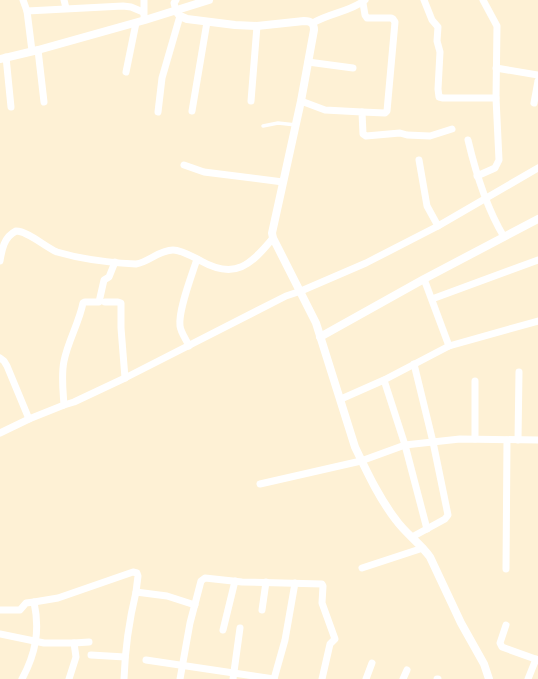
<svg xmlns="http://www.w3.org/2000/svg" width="538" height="679" font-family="'Open Sans',sans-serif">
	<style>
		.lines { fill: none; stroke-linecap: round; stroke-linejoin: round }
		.service { stroke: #fff; stroke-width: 3.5 }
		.minor { stroke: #fff; stroke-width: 7 }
		.tertiary { stroke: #fff; stroke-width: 8 }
	</style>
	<rect width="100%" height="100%" fill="#fef1d5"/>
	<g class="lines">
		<polyline class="service" points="263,126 278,123 296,125"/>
		<g class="minor">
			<polyline points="23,0 27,11 32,51"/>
			<polyline points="64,0 66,8"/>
			<polyline points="144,0 144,16"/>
			<polyline points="424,0 432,20 438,27 437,41 440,52 438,89 439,97 443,98 496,98"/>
			<polyline points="27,11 123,6 131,7 143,12"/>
			<polyline points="176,11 174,3 176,0"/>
			<path d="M313 23C329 13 350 12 365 0"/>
			<polyline points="38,50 44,102"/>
			<polyline points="6,57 11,107"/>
			<polyline points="308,62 353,68"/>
			<polyline points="496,68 538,75"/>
			<polyline points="126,72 136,23"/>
			<polyline points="251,101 257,26"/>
			<polyline points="301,101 325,110 362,112 363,134 366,136 400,133 407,135 430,136 452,129"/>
			<polyline points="534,103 538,81"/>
			<polyline points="192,111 207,22"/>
			<polyline points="158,112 162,78 180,16"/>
			<polyline points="362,112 385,113 387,111 395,22 393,19 391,18 367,18 365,15 363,3"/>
			<path d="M468 140C476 174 486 207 504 237"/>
			<polyline points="419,160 427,206 438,226"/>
			<polyline points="184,165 204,172 283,182"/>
			<polyline points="477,176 495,168 499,160 496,98 497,26 483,0"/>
			<path d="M0 261C2 249 4 237 16 231 28 231 45 247 57 252 81 259 111 263 136 264 149 262 159 250 173 250 182 250 193 257 201 261 235 280 251 265 273 238"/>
			<polyline points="424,279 449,346"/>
			<polyline points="432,299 538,260"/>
			<polyline points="105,302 118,302 121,303 121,328 125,378"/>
			<path d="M189 346C186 339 181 333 180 326 178 310 192 275 197 259"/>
			<polyline points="0,358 4,361 7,366 29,419"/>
			<polyline points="384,380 405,445 427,529"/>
			<polyline points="341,399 384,380 449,346 538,321"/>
			<polyline points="64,405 74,402 125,378 286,296 301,291 366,263 438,226 538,168"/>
			<path d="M0 433 29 419 64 405C63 390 61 375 64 361 68 341 79 323 83 303L85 302H99L104 280 109 277 115 262"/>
			<polyline points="475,439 475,381"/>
			<polyline points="518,440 519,372"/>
			<polyline points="260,484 361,461 405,445 460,439 538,440"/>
			<polyline points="412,537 445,519 448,515 433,442 414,364"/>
			<polyline points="362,568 423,548"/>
			<polyline points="506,569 507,440"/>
			<polyline points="0,610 20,610 26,603 34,602"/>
			<polyline points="262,610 266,582"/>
			<polyline points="506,625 500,643 502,647 538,660"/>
			<polyline points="223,630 235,581"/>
			<polyline points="0,634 44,643 74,643 89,642"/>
			<polyline points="91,655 125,657"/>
			<polyline points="146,660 274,679"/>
			<path d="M22 679C36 653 40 630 34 602L58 598 133 572 137 573 138 576 136 592"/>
			<polyline points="69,679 76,657 74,643"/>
			<path d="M124 679C125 650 129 621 136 592L167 596 195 605"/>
			<polyline points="180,679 190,623 201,581 205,578 242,582 322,584 323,586 322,603 335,639 330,644 322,679"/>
			<polyline points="233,679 240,628"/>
			<polyline points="274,679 285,640 295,583"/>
			<polyline points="366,679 372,663"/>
			<polyline points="403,679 407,670"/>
			<polyline points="437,679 438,679"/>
			<polyline points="528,679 536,659"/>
		</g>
		<g class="tertiary">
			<path d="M176 11 180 16 187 19 235 25 257 26 304 21C311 21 314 23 314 30L301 101 272 233 273 238 316 323 355 447C367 472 379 498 396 520 406 534 420 543 430 557L461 623 484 664 489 679"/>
			<polyline points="0,59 38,50 145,20 209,0"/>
			<polyline points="320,337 424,279 538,219"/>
		</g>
	</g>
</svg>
